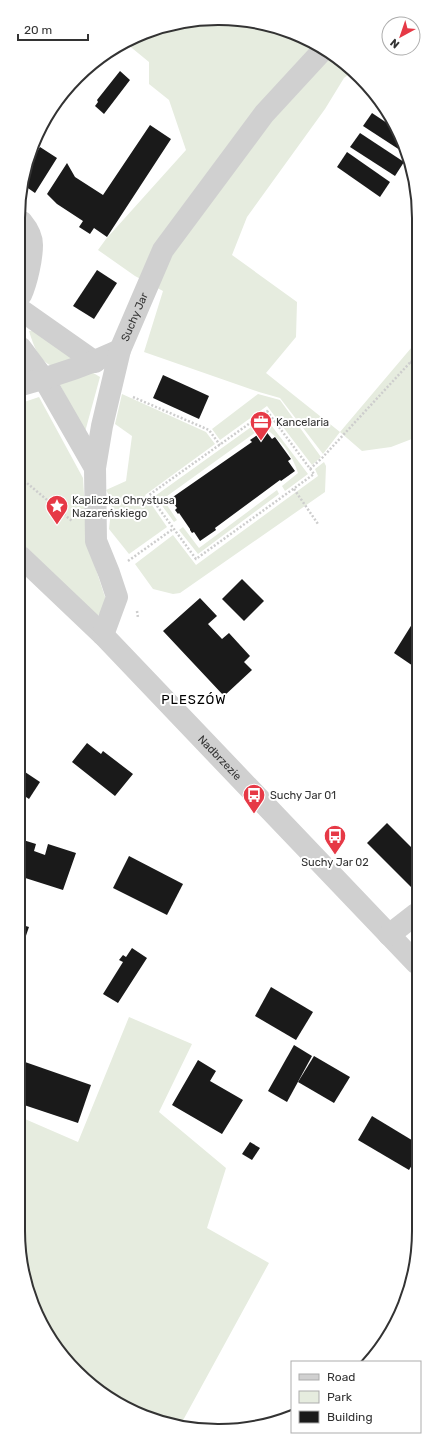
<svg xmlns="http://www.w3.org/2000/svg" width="437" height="1449" font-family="Rubik,sans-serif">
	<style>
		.green { fill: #e6ecdf }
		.building { fill: #1a1a1a }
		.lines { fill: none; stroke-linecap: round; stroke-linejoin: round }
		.path { stroke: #cdcdcd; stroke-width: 2.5; stroke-dasharray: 2 2; stroke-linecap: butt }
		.minor { stroke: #d0d0d0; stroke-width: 22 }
		.labels { text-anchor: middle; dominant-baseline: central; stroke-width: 4; stroke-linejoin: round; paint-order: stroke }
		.street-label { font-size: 11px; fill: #333; stroke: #fff }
		.poi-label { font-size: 11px; fill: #333; stroke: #fff; text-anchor: start }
		.quarter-label { font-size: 13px; letter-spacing: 1px; fill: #000; stroke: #fff }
		.rim { fill: none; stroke: #333; stroke-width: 2 }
	</style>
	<rect width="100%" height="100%" fill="#fff"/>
	<g class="green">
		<polygon points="179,22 257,22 307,39 353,71 344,78 325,109 247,217 232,255 297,302 296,337 266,373 340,432 417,341 417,437 391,447 362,451 340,432 323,454 280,398 259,392 144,352 163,291 135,276 98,250 106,239 186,150 169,100 149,84 149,62 127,44"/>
		<path d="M37 330 74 358 56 368C39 362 34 347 29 331Z"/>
		<polygon points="90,371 100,377 85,432 59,383"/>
		<polygon points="122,394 206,432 215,444 145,495 167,527 129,554 109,529 112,501 106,490 126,481 132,436 115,424"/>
		<polygon points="258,394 280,400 321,457 312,465 267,406 220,440 212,429"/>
		<polygon points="39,397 83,478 87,542 107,603 97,617 21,542 21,403"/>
		<path d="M265 417 308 474 285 491 282 486 298 473C292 454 280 438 263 427L163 499 177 520 174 522 155 496Z"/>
		<polygon points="324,462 326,466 325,492 180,593 173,594 153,589 135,564 173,535 196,565 318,476 315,469"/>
		<polygon points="277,490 279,494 198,554 179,530 183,527 199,548"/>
		<polygon points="129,1017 192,1044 159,1112 226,1168 207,1228 269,1263 181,1424 130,1410 68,1363 33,1307 18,1230 18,1116 78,1142"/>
	</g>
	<g class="building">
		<polygon points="120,71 130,80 104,114 95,106 98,102 97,100"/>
		<polygon points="372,113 399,131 406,154 363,126"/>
		<polygon points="150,125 171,139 107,237 94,228 90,234 79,227 83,221 57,204 47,194 67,163 75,177 103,195"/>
		<polygon points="360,133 404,162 395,176 350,147"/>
		<polygon points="40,147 57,158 35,193 22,184 22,180 31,157 33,158"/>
		<polygon points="347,152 390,182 380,197 337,167"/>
		<polygon points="97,270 117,283 94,319 73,306"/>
		<polygon points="163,375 209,396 199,419 153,398"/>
		<polygon points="265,430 272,439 275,437 291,459 288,461 295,471 281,481 280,480 215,528 216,530 200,541 194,532 192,533 190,530 190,529 179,513 178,514 175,510 177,508 170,499 252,442 250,440"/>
		<polygon points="242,579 264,601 244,621 222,599"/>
		<polygon points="200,598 217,616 208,624 222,639 229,633 250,656 244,662 252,670 224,696 163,631"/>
		<polygon points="414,621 416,623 416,668 394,653"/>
		<polygon points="87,743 101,754 103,751 133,774 115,796 72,762"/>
		<polygon points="25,772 40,782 29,799 20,793 20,781"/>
		<polygon points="387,823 416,852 416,884 412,888 367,843"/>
		<polygon points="20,839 36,844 34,851 45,855 48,844 76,853 63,890 19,876"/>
		<polygon points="129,856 183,884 167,915 113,888"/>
		<polygon points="19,924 29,927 19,956"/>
		<polygon points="132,948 147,958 118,1003 103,994 123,962 119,960 123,955 126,957"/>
		<polygon points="271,987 313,1012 296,1040 255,1016"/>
		<polygon points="294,1045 312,1056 287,1102 268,1091"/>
		<polygon points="314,1056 350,1077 334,1103 298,1082"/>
		<polygon points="198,1060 216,1071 210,1081 243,1100 222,1134 172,1105"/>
		<polygon points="25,1062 91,1085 78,1123 18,1103 19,1081"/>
		<polygon points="372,1116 415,1142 415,1160 409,1170 358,1140"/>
		<polygon points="250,1142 260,1148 252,1160 242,1154"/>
	</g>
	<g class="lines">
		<g class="path">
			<polyline points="410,362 417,365"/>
			<polyline points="133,397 209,430 220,445"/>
			<polygon points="267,411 314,474 196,559 149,495"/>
			<polyline points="310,469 322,458 417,355"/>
			<polyline points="21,478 72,521"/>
			<polyline points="294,489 318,524"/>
			<polyline points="128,561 173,529"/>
			<polyline points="137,611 138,618"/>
		</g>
		<g class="minor">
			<path d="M21 295C27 282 32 258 32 245 32 236 27 228 22 222"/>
			<polyline points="21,310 95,362"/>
			<polyline points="21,348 44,379 95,468"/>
			<path d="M21 385C55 376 88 365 120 350"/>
			<path id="s1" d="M20 556 103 635 416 963"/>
			<path id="s2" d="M103 635 117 597 109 573 96 541 95 468 102 426 120 350 163 250 264 114 323 50"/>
			<polyline points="389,935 416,914"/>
		</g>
	</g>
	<defs>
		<g id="office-pin" transform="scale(1.15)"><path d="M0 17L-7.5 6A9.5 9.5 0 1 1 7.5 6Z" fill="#e63946" stroke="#fff"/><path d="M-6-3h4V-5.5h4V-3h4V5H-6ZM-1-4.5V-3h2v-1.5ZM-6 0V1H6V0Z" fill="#fff"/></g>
		<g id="sight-pin" transform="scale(1.15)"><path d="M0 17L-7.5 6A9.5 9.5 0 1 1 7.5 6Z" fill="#e63946" stroke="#fff"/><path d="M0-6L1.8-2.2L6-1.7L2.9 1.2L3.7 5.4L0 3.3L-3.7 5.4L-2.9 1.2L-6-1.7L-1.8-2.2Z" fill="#fff"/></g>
		<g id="bus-pin" transform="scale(1.15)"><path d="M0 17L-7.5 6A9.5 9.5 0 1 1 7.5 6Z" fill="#e63946" stroke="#fff"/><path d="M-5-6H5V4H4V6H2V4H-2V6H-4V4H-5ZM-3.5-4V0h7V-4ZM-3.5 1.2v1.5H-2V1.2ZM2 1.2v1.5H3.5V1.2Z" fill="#fff"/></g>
	</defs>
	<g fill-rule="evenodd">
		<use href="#office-pin" x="261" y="422"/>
		<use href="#sight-pin" x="57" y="506"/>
		<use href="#bus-pin" x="254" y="795"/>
		<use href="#bus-pin" x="335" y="836"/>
	</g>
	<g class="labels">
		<g class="street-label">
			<text stroke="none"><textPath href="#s2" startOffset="330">Suchy Jar</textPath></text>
			<text stroke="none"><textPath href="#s1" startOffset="284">Nadbrzezie</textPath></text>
		</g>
		<g class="poi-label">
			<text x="276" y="422">Kancelaria</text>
			<text x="72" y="500">Kapliczka Chrystusa<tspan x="72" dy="13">Nazareńskiego</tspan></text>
			<text x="270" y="795">Suchy Jar 01</text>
			<text x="335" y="862" text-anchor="middle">Suchy Jar 02</text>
		</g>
		<g class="quarter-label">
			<text x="194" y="699">PLESZÓW</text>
		</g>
	</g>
	<path d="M0 0H437V1449H0ZM218 25H219A193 193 0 0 1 412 218V1231A193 193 0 0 1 219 1424H218A193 193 0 0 1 25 1231V218A193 193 0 0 1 218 25Z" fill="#fff" fill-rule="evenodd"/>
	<path class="rim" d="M218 25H219A193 193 0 0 1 412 218V1231A193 193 0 0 1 219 1424H218A193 193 0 0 1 25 1231V218A193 193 0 0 1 218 25Z"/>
	<rect x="291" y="1361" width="130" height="72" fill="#ffffff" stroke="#adadad"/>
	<rect x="299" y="1374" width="20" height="6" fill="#d0d0d0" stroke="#adadad"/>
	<text x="327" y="1381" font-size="12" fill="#333333">Road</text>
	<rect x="299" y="1391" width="20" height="12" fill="#e6ecdf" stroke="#adadad"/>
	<text x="327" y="1401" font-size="12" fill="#333333">Park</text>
	<rect x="299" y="1411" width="20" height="12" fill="#1a1a1a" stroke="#adadad"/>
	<text x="327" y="1421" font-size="12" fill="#333333">Building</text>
	<g transform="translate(401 36) rotate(220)"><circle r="19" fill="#ffffff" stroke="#adadad"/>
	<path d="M0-3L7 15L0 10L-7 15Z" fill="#e63946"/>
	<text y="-6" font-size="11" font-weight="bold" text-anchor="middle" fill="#333333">N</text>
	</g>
	<path d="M18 34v6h70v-6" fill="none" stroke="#333333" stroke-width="2"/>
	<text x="24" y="34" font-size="12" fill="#333333" stroke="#ffffff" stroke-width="3" paint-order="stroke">20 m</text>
</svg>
